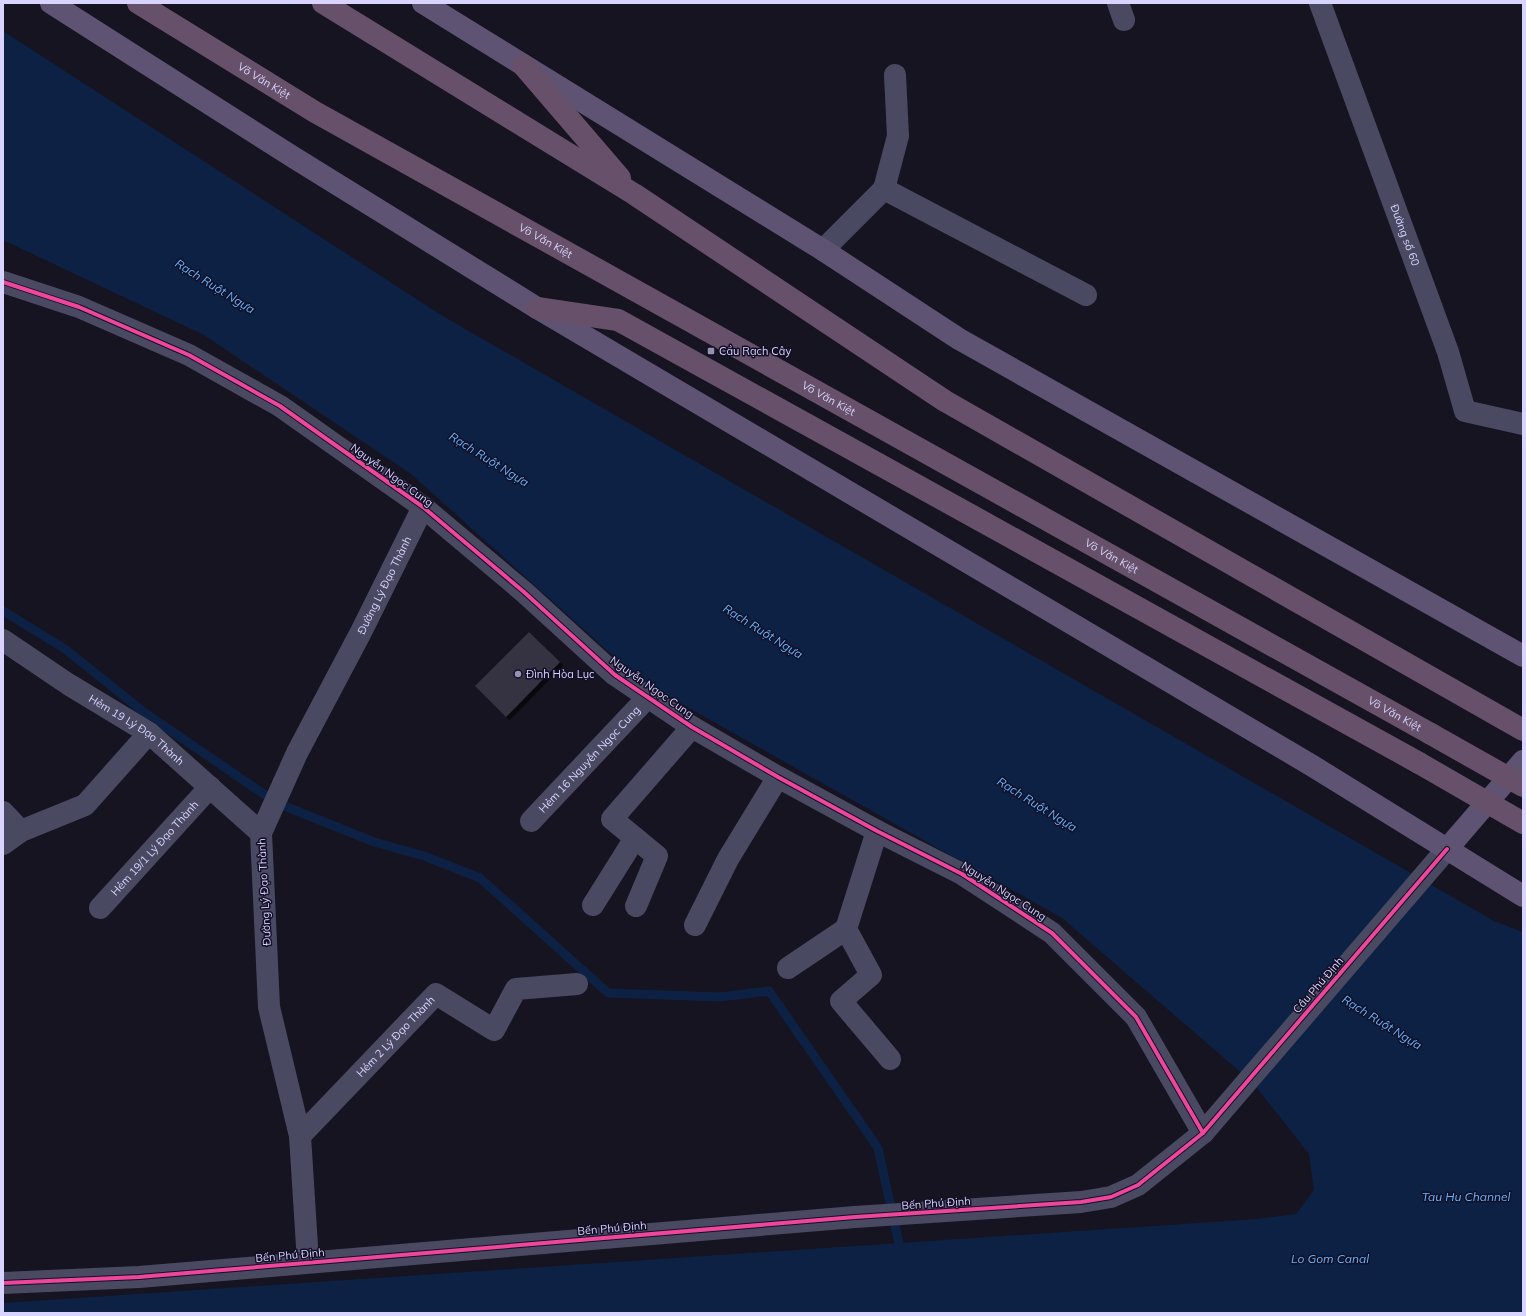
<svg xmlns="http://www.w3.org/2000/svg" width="1526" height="1316" font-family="Mulish,sans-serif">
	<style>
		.water { fill: #0d2144 }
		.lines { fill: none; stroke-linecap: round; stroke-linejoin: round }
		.stream { stroke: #0d2144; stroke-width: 9 }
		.building { fill: #343243; filter: url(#shadow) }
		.minor { stroke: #4a4962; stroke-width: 22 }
		.major { stroke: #5e5373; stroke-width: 22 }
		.highway { stroke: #67516a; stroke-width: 22 }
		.highway-bridge { stroke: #67516a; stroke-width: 22 }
		.cycleway-casing { stroke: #130f26; stroke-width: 6 }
		.cycleway { stroke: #ed469a; stroke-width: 4 }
		.poi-dot { fill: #9591b1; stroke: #130f26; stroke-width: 1.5 }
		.labels { text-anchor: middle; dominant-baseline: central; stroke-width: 3; stroke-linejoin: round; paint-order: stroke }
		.street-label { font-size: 11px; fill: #d9d4ff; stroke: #130f26 }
		.poi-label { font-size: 11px; fill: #d9d4ff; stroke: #130f26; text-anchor: start }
		.water-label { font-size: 12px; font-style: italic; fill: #62b6ff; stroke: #130f26 }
	</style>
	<defs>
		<filter id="shadow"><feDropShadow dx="3.5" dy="3.5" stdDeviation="0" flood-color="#0009"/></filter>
	</defs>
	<rect width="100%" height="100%" fill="#161421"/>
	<polygon class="water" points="3,31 441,315 1494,921 1523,932 1523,1313 3,1313 3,1303 1257,1219 1296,1214 1314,1190 1309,1154 1253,1083 1062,918 641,681 411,474 204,335 3,240"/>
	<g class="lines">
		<polyline class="stream" points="3,611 65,649 145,713 277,803 374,842 424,856 480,878 608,993 720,997 769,991 878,1148 899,1244 903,1253"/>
	</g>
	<polygon class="building" points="529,632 560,662 506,717 475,686"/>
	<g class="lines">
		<g class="minor">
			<polyline points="1118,3 1124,20"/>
			<path id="s1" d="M1320 3 1448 352 1465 411 1523 424"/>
			<polyline points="884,189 898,136 895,75"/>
			<polyline points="823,250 884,189 1086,295"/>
			<polyline points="3,282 79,307 189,355 280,406 423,507 524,592 615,675 692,727 778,777 877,831 962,874 1052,933 1136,1017 1203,1133"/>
			<path id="s2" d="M3 640 68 684 149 733 261 833"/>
			<polyline points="3,812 21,831"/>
			<path id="s3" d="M531 821 648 697"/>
			<polyline points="877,831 846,929 871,975 841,1001 890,1059"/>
			<polyline points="3,844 21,831 85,805 149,733"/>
			<polyline points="593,905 635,838"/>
			<polyline points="636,906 657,856 612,819 692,727"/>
			<path id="s4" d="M100 908 210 787"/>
			<polyline points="695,925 728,859 778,777"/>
			<polyline points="788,968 846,929"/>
			<path id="s5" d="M300 1136 436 994 494 1030 516 989 577 984"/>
			<path id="s6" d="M308 1262 300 1136 269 1007 261 833 297 753 361 632 423 507"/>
			<polyline points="3,1283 139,1277 855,1217 1081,1202 1111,1197 1138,1185 1203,1133 1447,849"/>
		</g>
		<g class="major">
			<polyline points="51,3 293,157 537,308 1311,765 1523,896"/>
			<polyline points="423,3 823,250 959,339 1523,656"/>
			<polyline points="1447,849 1523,761"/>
		</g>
		<g class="highway">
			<path id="s7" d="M138 3 315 112 1431 734"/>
			<polyline points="323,3 634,194 945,401 1523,730"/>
			<polyline points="523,65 620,178"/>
			<polyline points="537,308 618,320 1419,763"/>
		</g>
		<g class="highway-bridge">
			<polyline points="1431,734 1523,786"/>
			<polyline points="1419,763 1523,823"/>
		</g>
		<g class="cycleway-casing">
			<g id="cycleway">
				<polyline points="3,282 79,307 189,355 280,406 423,507 524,592 615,675 692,727 778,777 877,831 962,874 1052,933 1136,1017 1203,1133"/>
				<polyline points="3,1283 139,1277 855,1217 1081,1202 1111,1197 1138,1185 1203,1133 1447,849"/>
			</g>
		</g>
		<use href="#cycleway" class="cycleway"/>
	</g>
	<g class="poi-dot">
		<rect x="707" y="347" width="8" height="8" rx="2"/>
		<circle cx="518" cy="674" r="4"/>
	</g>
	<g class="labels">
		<g class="street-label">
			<text stroke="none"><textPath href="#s7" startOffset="148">Võ Văn Kiệt</textPath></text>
			<text stroke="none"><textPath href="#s1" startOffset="247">Đường số 60</textPath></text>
			<text stroke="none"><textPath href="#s7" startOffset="472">Võ Văn Kiệt</textPath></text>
			<text stroke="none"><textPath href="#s7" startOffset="796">Võ Văn Kiệt</textPath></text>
			<text transform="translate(392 475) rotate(36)">Nguyễn Ngọc Cung</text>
			<text stroke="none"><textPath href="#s7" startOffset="1120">Võ Văn Kiệt</textPath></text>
			<text stroke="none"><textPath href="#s6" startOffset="710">Đường Lý Đạo Thành</textPath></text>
			<text transform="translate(652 687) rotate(35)">Nguyễn Ngọc Cung</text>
			<text stroke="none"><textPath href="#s7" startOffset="1444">Võ Văn Kiệt</textPath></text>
			<text stroke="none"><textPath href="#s2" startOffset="161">Hẻm 19 Lý Đạo Thành</textPath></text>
			<text stroke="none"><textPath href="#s3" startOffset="85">Hẻm 16 Nguyễn Ngọc Cung</textPath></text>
			<text stroke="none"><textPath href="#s4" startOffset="81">Hẻm 19/1 Lý Đạo Thành</textPath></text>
			<text transform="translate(1004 891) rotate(33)">Nguyễn Ngọc Cung</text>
			<text transform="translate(264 892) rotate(-93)">Đường Lý Đạo Thành</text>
			<text transform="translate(1318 985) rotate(-49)">Cầu Phú Định</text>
			<text stroke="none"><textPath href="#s5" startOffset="138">Hẻm 2 Lý Đạo Thành</textPath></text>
			<text transform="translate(936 1203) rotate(-4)">Bến Phú Định</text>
			<text transform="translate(612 1228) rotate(-5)">Bến Phú Định</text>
			<text transform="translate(290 1255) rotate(-5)">Bến Phú Định</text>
		</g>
		<g class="poi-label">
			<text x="719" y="351">Cầu Rạch Cây</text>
			<text x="526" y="674">Đình Hòa Lục</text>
		</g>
		<g class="water-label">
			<text transform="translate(215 286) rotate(32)">Rạch Ruột Ngựa</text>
			<text transform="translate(489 459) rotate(32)">Rạch Ruột Ngựa</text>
			<text transform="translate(763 631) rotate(32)">Rạch Ruột Ngựa</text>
			<text transform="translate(1037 804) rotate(32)">Rạch Ruột Ngựa</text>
			<text transform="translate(1382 1022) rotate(32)">Rạch Ruột Ngựa</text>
			<text x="1466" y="1196">Tau Hu Channel</text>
			<text x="1330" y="1258">Lo Gom Canal</text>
		</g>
	</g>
	<rect width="1526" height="1316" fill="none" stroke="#d9d4ff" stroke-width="8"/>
</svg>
